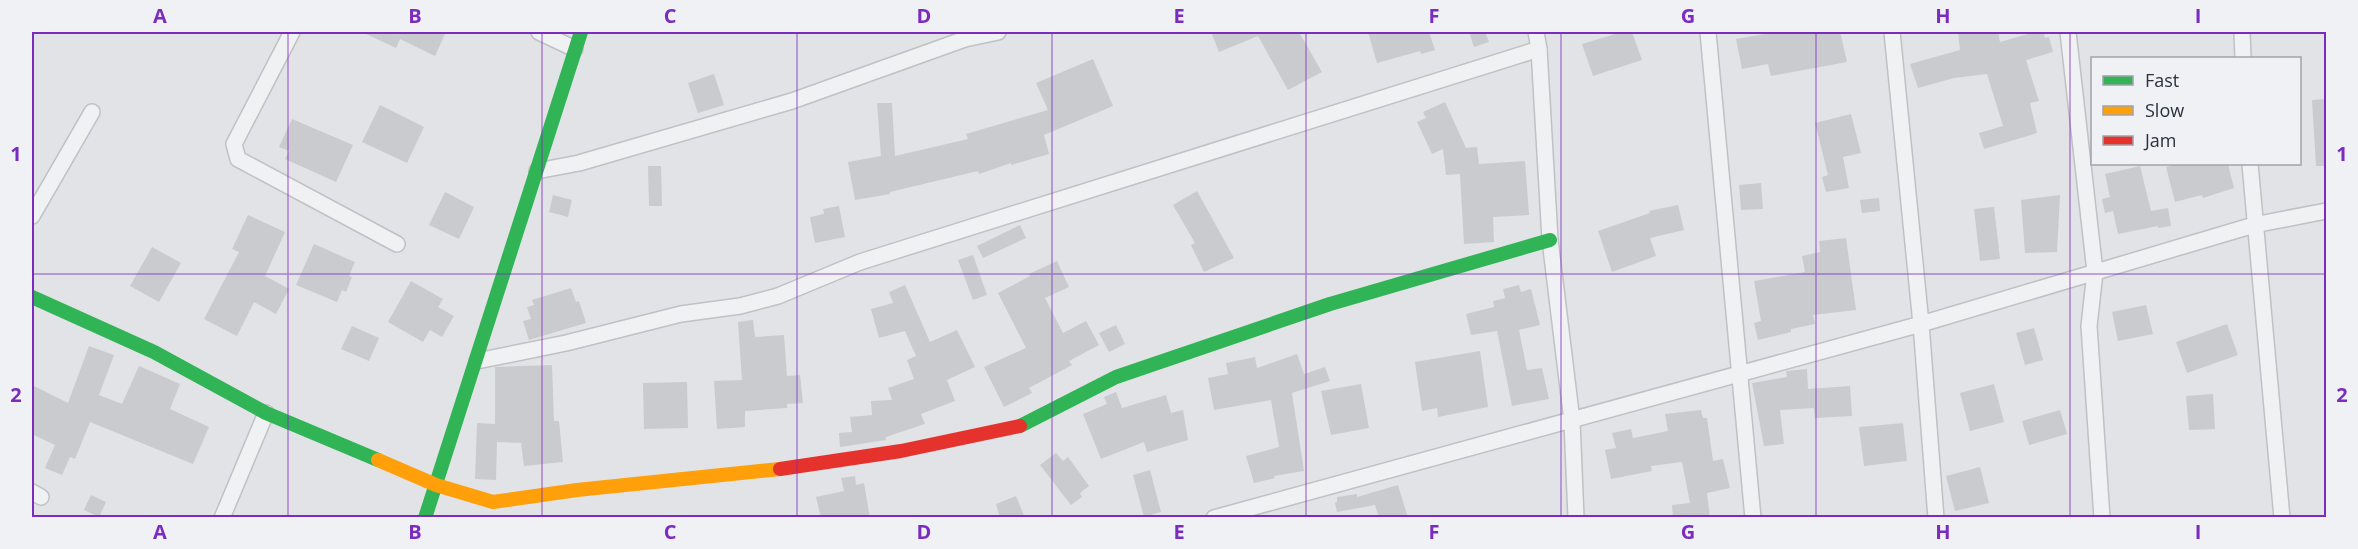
<svg xmlns="http://www.w3.org/2000/svg" width="2358" height="549" font-family="'Open Sans',sans-serif">
	<style>
		.building { fill: #cacbce }
		.lines { fill: none; stroke-linecap: round; stroke-linejoin: round }
		.street-casing { stroke: #c0c1c4; stroke-width: 18 }
		.street { stroke: #f0f1f3; stroke-width: 15 }
		.fast { stroke: #30b455; stroke-width: 14 }
		.slow { stroke: #ff9f0a; stroke-width: 14 }
		.jam { stroke: #e5322d; stroke-width: 14 }
		.grid { fill: none; stroke: #7b2cbf; stroke-width: 1.5; stroke-opacity: 0.55 }
		.neatline { fill: none; stroke: #7b2cbf; stroke-width: 2 }
		.grid-label { font-size: 20px; text-anchor: middle; font-weight: bold; fill: #7b2cbf }
	</style>
	<rect width="100%" height="100%" fill="#e1e3e6"/>
	<g class="building">
		<polygon points="362,32 446,32 435,56 400,39 396,48"/>
		<polygon points="1211,32 1299,32 1322,72 1288,90 1258,36 1219,52"/>
		<polygon points="1368,32 1429,32 1435,50 1421,54 1420,51 1377,63"/>
		<polygon points="1469,32 1485,32 1489,42 1474,47"/>
		<polygon points="1622,32 1632,32 1642,60 1593,76 1582,44"/>
		<polygon points="1776,32 1840,32 1847,62 1771,76 1768,64 1742,69 1736,39"/>
		<polygon points="1958,32 1998,32 2000,42 2035,32 2043,32 2045,38 2049,37 2053,52 2026,60 2039,101 2030,103 2037,133 1984,149 1979,133 2003,126 1987,74 1954,78 1918,88 1910,64 1960,50"/>
		<polygon points="1093,59 1113,106 1044,135 1049,154 1011,165 1011,163 979,174 978,171 890,192 890,194 855,200 848,162 881,156 877,103 892,103 895,156 968,139 966,134 1048,110 1036,83"/>
		<polygon points="714,74 724,105 698,113 688,83"/>
		<polygon points="2326,99 2326,166 2316,166 2312,100"/>
		<polygon points="1445,102 1466,148 1477,147 1479,164 1525,161 1529,215 1493,217 1494,242 1464,244 1460,174 1446,175 1443,149 1432,154 1417,122 1426,118 1423,112"/>
		<polygon points="380,105 424,127 407,163 362,142"/>
		<polygon points="1851,114 1861,153 1843,157 1849,188 1826,192 1822,177 1828,175 1815,123"/>
		<polygon points="292,119 353,145 336,182 285,159 289,151 279,147"/>
		<polygon points="2179,164 2228,164 2234,188 2203,198 2202,195 2175,202 2166,167"/>
		<polygon points="648,166 661,166 662,206 649,206"/>
		<polygon points="2140,166 2151,211 2168,208 2171,226 2158,228 2158,226 2118,234 2113,211 2105,213 2102,199 2110,197 2105,174"/>
		<polygon points="1761,183 1763,209 1741,210 1739,185"/>
		<polygon points="1197,191 1234,258 1204,272 1191,245 1195,243 1173,205"/>
		<polygon points="445,192 474,207 459,239 429,225"/>
		<polygon points="553,195 572,200 568,217 549,212"/>
		<polygon points="2060,195 2057,252 2025,253 2021,200"/>
		<polygon points="1879,198 1880,211 1862,213 1860,200"/>
		<polygon points="1678,205 1684,230 1650,238 1656,256 1612,272 1598,231 1650,213 1649,211"/>
		<polygon points="839,206 845,237 815,243 810,217 824,214 823,209"/>
		<polygon points="1994,207 2000,259 1980,261 1974,209"/>
		<polygon points="248,215 285,232 265,276 289,289 276,314 254,302 237,336 204,319 239,252 232,249"/>
		<polygon points="1020,225 1026,238 983,258 977,246"/>
		<polygon points="1846,238 1856,310 1813,315 1815,324 1791,329 1791,332 1758,340 1754,323 1761,321 1754,281 1805,272 1802,256 1820,252 1819,241"/>
		<polygon points="314,244 355,262 349,276 352,277 346,292 342,290 337,302 296,285"/>
		<polygon points="152,247 181,263 159,302 130,286"/>
		<polygon points="973,255 987,295 973,300 958,260"/>
		<polygon points="1057,261 1069,287 1045,298 1063,333 1086,321 1099,345 1069,361 1072,365 1029,388 1032,393 1004,407 984,367 1026,348 998,293 1030,276 1029,274"/>
		<polygon points="411,281 443,299 438,307 454,316 442,337 430,330 423,342 388,322"/>
		<polygon points="905,285 930,342 957,330 975,367 947,380 955,401 921,414 925,424 886,437 886,440 840,447 839,433 852,432 850,417 872,415 871,401 892,400 888,388 914,379 907,360 916,356 905,331 879,338 871,309 893,303 889,292"/>
		<polygon points="1519,285 1521,292 1531,289 1540,325 1519,330 1527,370 1542,368 1549,399 1512,406 1497,331 1471,335 1466,314 1494,307 1493,301 1505,298 1503,289"/>
		<polygon points="571,288 576,302 579,301 586,323 529,340 523,321 531,319 527,307 534,305 532,300"/>
		<polygon points="2146,305 2153,334 2118,341 2112,312"/>
		<polygon points="753,320 755,337 784,335 787,376 800,375 803,403 787,404 787,408 745,411 745,427 717,429 714,381 742,380 738,322"/>
		<polygon points="2227,324 2238,355 2187,373 2176,342"/>
		<polygon points="1116,325 1125,344 1109,352 1099,333"/>
		<polygon points="352,326 379,338 369,361 341,349"/>
		<polygon points="2034,328 2043,360 2025,365 2016,333"/>
		<polygon points="89,346 114,355 99,395 122,404 139,366 180,384 170,409 209,427 193,464 90,422 75,459 70,457 62,475 45,468 55,445 32,434 32,385 68,403"/>
		<polygon points="1480,351 1488,407 1438,417 1437,408 1422,411 1415,362"/>
		<polygon points="1297,354 1304,374 1325,367 1330,381 1292,393 1304,471 1274,476 1275,478 1254,483 1246,456 1279,447 1271,400 1214,410 1208,378 1228,374 1226,363 1255,357 1257,368"/>
		<polygon points="552,365 554,421 559,421 563,462 524,466 521,443 497,442 496,480 475,479 477,423 495,424 495,367"/>
		<polygon points="1807,369 1808,389 1850,386 1852,416 1815,418 1814,408 1780,410 1784,444 1764,446 1752,383 1787,377 1786,371"/>
		<polygon points="687,382 688,428 644,429 643,383"/>
		<polygon points="1361,384 1369,428 1331,435 1321,391"/>
		<polygon points="1994,384 2004,422 1970,431 1960,393"/>
		<polygon points="1116,392 1122,408 1166,395 1171,413 1183,410 1188,440 1147,452 1144,442 1101,459 1083,414 1107,404 1104,397"/>
		<polygon points="2213,394 2215,429 2189,430 2186,396"/>
		<polygon points="1701,410 1703,418 1707,418 1713,461 1723,459 1730,488 1707,493 1710,518 1673,518 1672,505 1690,503 1682,462 1651,466 1652,471 1611,479 1605,450 1616,448 1612,433 1631,429 1633,438 1668,431 1665,414"/>
		<polygon points="2060,410 2067,434 2029,445 2022,421"/>
		<polygon points="1903,423 1907,461 1864,466 1859,427"/>
		<polygon points="1056,453 1063,461 1068,457 1089,486 1080,493 1082,497 1071,505 1040,465"/>
		<polygon points="1980,467 1989,503 1955,511 1946,476"/>
		<polygon points="1150,470 1161,512 1144,517 1133,475"/>
		<polygon points="855,476 856,485 864,483 870,518 821,518 816,497 844,491 841,478"/>
		<polygon points="1398,485 1408,518 1379,518 1375,505 1337,512 1335,503 1337,502 1337,497 1357,494 1357,497"/>
		<polygon points="91,495 106,502 99,517 84,510"/>
		<polygon points="1016,496 1025,518 1000,518 996,504"/>
	</g>
	<g class="lines">
		<g class="street-casing">
			<g id="street">
				<polyline points="292,32 234,144 238,159 397,244"/>
				<polyline points="539,32 575,49"/>
				<polyline points="1536,32 1539,49 1550,240 1572,421 1576,518"/>
				<polyline points="1708,32 1753,518"/>
				<polyline points="1892,32 1921,324 1936,518"/>
				<polyline points="2068,32 2095,272 2089,326 2102,518"/>
				<polyline points="2242,32 2243,58"/>
				<polyline points="2250,164 2282,518"/>
				<polyline points="537,171 579,163 792,101 965,39 998,32"/>
				<polyline points="32,216 92,112"/>
				<polyline points="477,361 566,343 681,314 740,306 778,296 860,262 1539,49"/>
				<polyline points="32,492 41,497"/>
				<polyline points="222,518 266,413"/>
				<polyline points="1214,518 1921,324 2254,225 2326,211"/>
			</g>
		</g>
		<use href="#street" class="street"/>
		<g class="fast">
			<polyline points="32,297 154,352 266,413 378,460"/>
			<polyline points="1020,426 1116,377 1330,304 1550,240"/>
			<polyline points="425,518 581,32"/>
		</g>
		<polyline class="slow" points="378,460 436,485 493,502 577,490 780,469"/>
		<polyline class="jam" points="780,469 901,451 1020,426"/>
	</g>
	<path class="grid" d="M288 32V518M542 32V518M797 32V518M1052 32V518M1306 32V518M1561 32V518M1816 32V518M2070 32V518M32 274H2326"/>
	<rect width="2358" height="549" fill="none" stroke="#eff1f5" stroke-width="66"/>
	<rect x="2091" y="57" width="210" height="108" fill="#eff1f5" stroke="#a0a4ab" stroke-width="1.5"/>
	<rect x="2103" y="76" width="30" height="9" fill="#30b455" stroke="#a0a4ab" stroke-width="1.5"/>
	<text x="2145" y="87" font-size="18" fill="#2a313d">Fast</text>
	<rect x="2103" y="106" width="30" height="9" fill="#ff9f0a" stroke="#a0a4ab" stroke-width="1.5"/>
	<text x="2145" y="117" font-size="18" fill="#2a313d">Slow</text>
	<rect x="2103" y="136" width="30" height="9" fill="#e5322d" stroke="#a0a4ab" stroke-width="1.5"/>
	<text x="2145" y="147" font-size="18" fill="#2a313d">Jam</text>
	<rect x="33" y="33" width="2292" height="483" class="neatline"/>
	<g class="grid-label">
		<text x="160" y="23">A</text>
		<text x="415" y="23">B</text>
		<text x="670" y="23">C</text>
		<text x="924" y="23">D</text>
		<text x="1179" y="23">E</text>
		<text x="1434" y="23">F</text>
		<text x="1688" y="23">G</text>
		<text x="1943" y="23">H</text>
		<text x="2198" y="23">I</text>
		<text x="16" y="161">1</text>
		<text x="2342" y="161">1</text>
		<text x="16" y="402">2</text>
		<text x="2342" y="402">2</text>
		<text x="160" y="539">A</text>
		<text x="415" y="539">B</text>
		<text x="670" y="539">C</text>
		<text x="924" y="539">D</text>
		<text x="1179" y="539">E</text>
		<text x="1434" y="539">F</text>
		<text x="1688" y="539">G</text>
		<text x="1943" y="539">H</text>
		<text x="2198" y="539">I</text>
	</g>
</svg>
